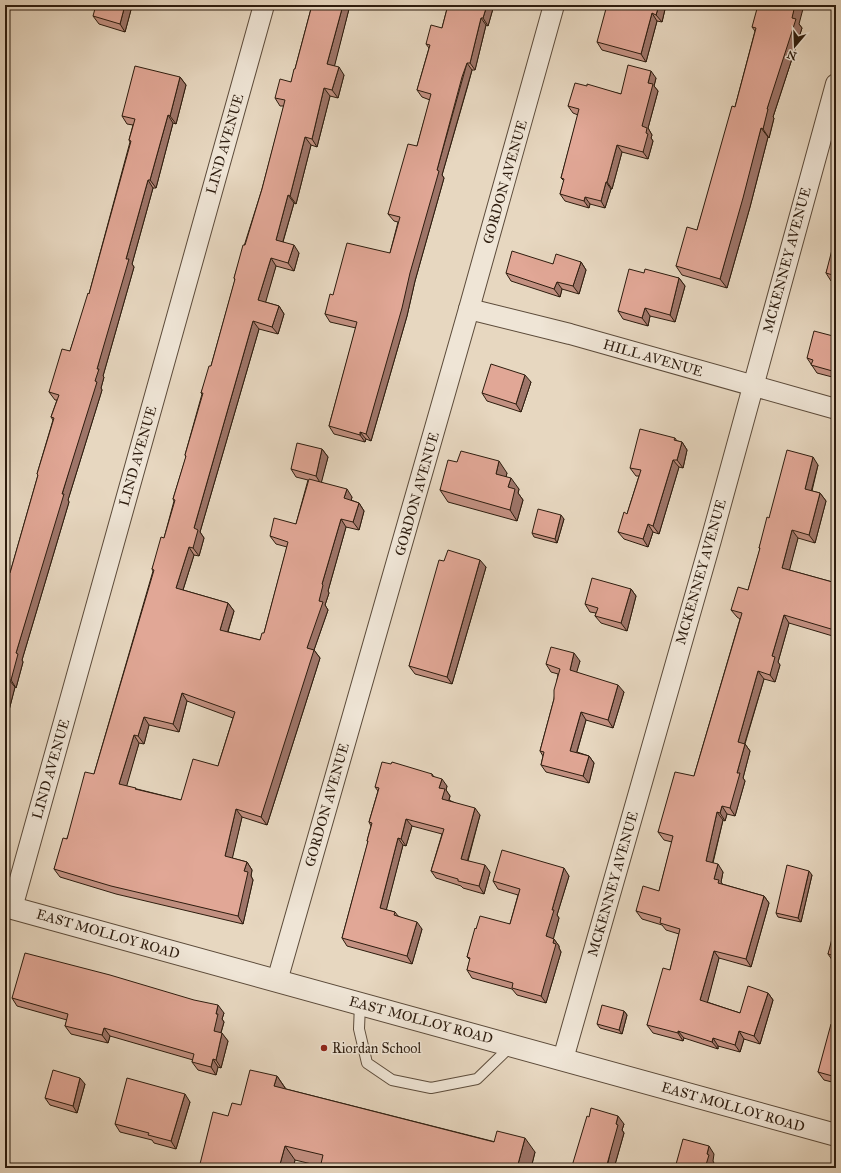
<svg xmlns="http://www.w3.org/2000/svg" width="841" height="1173" font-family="'IM FELL Great Primer',serif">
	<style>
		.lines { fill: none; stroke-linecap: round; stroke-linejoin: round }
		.service-casing { stroke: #5c4b3a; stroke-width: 12 }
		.minor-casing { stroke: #5c4b3a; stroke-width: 22 }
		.tertiary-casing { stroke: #5c4b3a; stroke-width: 24 }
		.service { stroke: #efe5d6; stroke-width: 10 }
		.minor { stroke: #efe5d6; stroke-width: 20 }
		.tertiary { stroke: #efe5d6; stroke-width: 22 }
		.wall { fill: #c29081; stroke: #2d1c0e; fill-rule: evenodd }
		.shaded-wall { fill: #9e7569; stroke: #2d1c0e }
		.building { fill: #e1a796; stroke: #2d1c0e; fill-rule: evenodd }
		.poi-dot { fill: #8f2418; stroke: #efe5d6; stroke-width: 1.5 }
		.labels { text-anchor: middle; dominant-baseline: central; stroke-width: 3; stroke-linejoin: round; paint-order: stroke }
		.street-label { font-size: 14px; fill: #2d1c0e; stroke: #efe5d6 }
		.poi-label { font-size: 14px; fill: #2d1c0e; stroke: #efe5d6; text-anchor: start }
	</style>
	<rect width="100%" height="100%" fill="#e7d7c0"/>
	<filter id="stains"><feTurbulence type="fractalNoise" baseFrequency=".005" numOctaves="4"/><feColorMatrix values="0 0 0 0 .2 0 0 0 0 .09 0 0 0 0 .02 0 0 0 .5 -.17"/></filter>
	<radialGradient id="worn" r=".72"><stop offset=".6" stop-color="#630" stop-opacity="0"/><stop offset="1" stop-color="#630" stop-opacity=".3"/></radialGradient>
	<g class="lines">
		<g class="service-casing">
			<polyline id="service" points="360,1004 359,1029 367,1063 392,1080 431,1088 477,1079 512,1045"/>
		</g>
		<g class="minor-casing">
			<g id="minor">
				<polyline points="469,309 570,334 836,409"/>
				<polyline points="12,908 264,5"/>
				<polyline points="277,981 469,309 554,5"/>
				<polyline points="563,1059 711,540 836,84"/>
			</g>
		</g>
		<g class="tertiary-casing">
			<polyline id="tertiary" points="5,906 836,1135"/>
		</g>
		<use href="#service" class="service"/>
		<use href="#minor" class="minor"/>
		<use href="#tertiary" class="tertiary"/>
	</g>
	<g class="wall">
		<path d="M312 5H350L334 66 344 75 338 98 330 96 317 147 311 145 296 204 294 203 283 242 299 253 294 271 276 266 265 302 279 306 284 314 278 334 259 329 200 532 204 538 199 556 194 555 183 590 228 603 234 611 228 632 260 640 264 633 287 547 276 544 270 536 296 524 308 480 296 477 291 469 322 449 328 457 321 482 352 497 351 500 359 503 364 511 359 530 346 527 328 591 329 593 325 605 328 610 314 650 320 658 267 825 242 817 232 858 247 862 252 870 251 876 253 880 243 924 116 894 60 877 54 869 94 774 153 571 152 569 164 538 174 501 173 499 186 457 185 455 202 394 201 393 211 366 235 280 234 278 262 189 284 106H280L275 98 291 82 295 69ZM187 701 233 718 218 766 181 800 137 789 126 786 139 743 144 744 149 725 179 732Z"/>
		<polygon points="448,5 494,5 488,26 486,25 475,70 472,70 468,85 442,175 444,178 415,281 407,316 371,441 366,439 365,442 334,434 329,426 356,328 330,322 325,314 333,295 390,253 398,222 394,221 388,214 417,146 430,100 422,97 417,90 429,48 426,44 442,28"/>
		<polygon points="666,5 662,22 657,21 646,62 602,50 597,42"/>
		<polygon points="132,6 125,32 99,24 93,16"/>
		<polygon points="799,24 802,28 773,117 774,118 769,138 768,137 750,207 727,288 682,275 676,266 697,230 735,107 755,31 752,27"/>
		<polygon points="180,77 186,85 176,124 173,123 156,188 153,188 132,264 134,267 103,376 104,377 101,388 102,390 68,500 69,502 22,660 23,662 16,688 15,687 7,718 8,720 5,732 5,579 10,573 38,475 37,474 53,420 51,417 57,400 55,400 49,392 70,351 89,294 130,142 129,140 133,125 127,124 122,116"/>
		<polygon points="656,78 654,86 658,91 648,128 652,135 651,138 653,141 648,159 622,152 612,189 611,189 605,208 590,204 589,208 565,201 560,194 564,181 561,178 578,115 573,113 568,106 587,86 621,94"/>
		<polygon points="836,243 836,282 831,281 826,273"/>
		<polygon points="581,262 586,270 579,294 562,289 560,297 511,281 506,273 553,264"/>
		<polygon points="644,273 679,278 685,286 675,322 650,316 648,326 623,319 618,311"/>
		<polygon points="836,326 836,378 817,373 807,358 833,336"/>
		<polygon points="531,382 521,412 487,401 482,393"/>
		<polygon points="675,438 677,441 682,442 687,450 683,468 679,467 659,534 653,532 648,547 624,539 618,532 627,514 639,476 636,476 630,468"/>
		<polygon points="457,462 507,473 506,476 519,489 518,493 523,500 517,521 448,502 440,490"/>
		<polygon points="818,465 812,491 820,493 826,501 815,543 798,538 789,570 836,583 836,637 789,623 778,662 780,665 775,682 764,679 745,744 750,751 743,778 745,781 735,816 727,814 725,821 723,820 713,863 723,872 721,882 722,884 764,896 769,903 751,967 719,958 707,1002 740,1013 768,993 773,1000 760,1044 744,1039 740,1052 718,1046 718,1049 684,1038 683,1041 653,1033 647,1025 670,970 679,934 666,930 662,925 642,919 636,911 659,891 672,842 664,840 658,832 694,776 740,619 737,617 731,610 748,590 760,549 759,548 769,518"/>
		<polygon points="564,519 557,543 534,537 532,533"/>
		<polygon points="444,561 486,567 452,684 415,674 409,666"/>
		<polygon points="631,589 636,596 627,631 601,623 595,616 596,613 590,612 585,604"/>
		<polygon points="580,661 576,672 624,692 613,728 586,720 577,752 589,756 594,763 589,783 546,772 541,765 543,756 540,751 554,699 558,674 551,672 546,664"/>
		<polygon points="432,774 434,777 447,786 446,790 450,796 449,800 480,815 468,861 490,872 484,894 463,888 461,886 436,878 431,871 442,834 412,826 406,846 403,845 386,910 395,912 398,916 422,929 412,964 347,946 342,938 368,842 367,841 371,826 369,822 378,791 375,787"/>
		<polygon points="812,875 801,922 778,917 776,913"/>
		<polygon points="569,876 557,915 559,918 553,938 559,946 559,948 561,952 546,1003 517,995 512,989 472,978 467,970 470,960 467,957 476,929 510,924 518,895 498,889 493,881"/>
		<polygon points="836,935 836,973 834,971 836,964 835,964 828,954"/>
		<polygon points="12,998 224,1013 222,1019 224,1022 221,1033 228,1041 221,1068 218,1067 216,1075 198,1070 192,1062 193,1060 110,1036 108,1043 71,1034 65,1026 67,1020 17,1006"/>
		<polygon points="624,1011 627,1015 622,1034 600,1028 597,1024"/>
		<polygon points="836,1026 836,1083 824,1080 818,1072"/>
		<polygon points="277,1076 286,1089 535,1152 531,1168 320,1168 320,1166 295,1160 293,1168 199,1168 228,1116"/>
		<polygon points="85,1084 77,1113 50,1105 45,1098"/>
		<polygon points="190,1102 176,1149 154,1143 152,1140 120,1132 115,1124"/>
		<polygon points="624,1124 622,1130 624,1133 614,1168 574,1168 572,1166"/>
	</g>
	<g class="shaded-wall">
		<polygon points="125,5 132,5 132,6 125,32 120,24"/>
		<polygon points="343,5 350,5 333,72 327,64"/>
		<polygon points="487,5 494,5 488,26 483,18"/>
		<polygon points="659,5 666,5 662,22 656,15"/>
		<polygon points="795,5 804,5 799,24 802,28 773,117 774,118 769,138 763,129 767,109"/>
		<polygon points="652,13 657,21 646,62 641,54"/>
		<polygon points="481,18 486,25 475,70 470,63"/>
		<polygon points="467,63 472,70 442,175 444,178 415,281 407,316 371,441 366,434 437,170"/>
		<polygon points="339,67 344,75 338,98 332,90"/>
		<polygon points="651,71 656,78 654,86 658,91 648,128 652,135 651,138 653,141 648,159 643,152 642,126 648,83"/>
		<polygon points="180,77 186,85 176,124 170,116"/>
		<polygon points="324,88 330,96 317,147 312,139"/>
		<polygon points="168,115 173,123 156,188 150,180"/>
		<polygon points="761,128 768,137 750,207 727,288 720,279"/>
		<polygon points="305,137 311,145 296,204 290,196"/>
		<polygon points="617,145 622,152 612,189 607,182"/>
		<polygon points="148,180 153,188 132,264 134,267 103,376 104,377 101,388 102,390 68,500 69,502 22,660 23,662 16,688 11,680 16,653 95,381 97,369 126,259"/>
		<polygon points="606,182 611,189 605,208 601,201"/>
		<polygon points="288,195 294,203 281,248 276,240"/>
		<polygon points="585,197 590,204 589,208 584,201"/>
		<polygon points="294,245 299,253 294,271 288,263"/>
		<polygon points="271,258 276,266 264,308 258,300"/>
		<polygon points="581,262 586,270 579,294 573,286"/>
		<polygon points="679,278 685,286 675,322 670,315"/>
		<polygon points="557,282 562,289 560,297 554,289"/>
		<polygon points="279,306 284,314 278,334 272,327"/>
		<polygon points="645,308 650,316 648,326 642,318"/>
		<polygon points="253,321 259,329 200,532 204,538 199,556 193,548 194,528"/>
		<polygon points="525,375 531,382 521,412 516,404"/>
		<polygon points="360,432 366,439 365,442 360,435"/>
		<polygon points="682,442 687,450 683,468 677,460"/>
		<polygon points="322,449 328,457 321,484 316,476"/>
		<polygon points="813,457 818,465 810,496 805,489"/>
		<polygon points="673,460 679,467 659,534 653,526"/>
		<polygon points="499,461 507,473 504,485 496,474"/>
		<polygon points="511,478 519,489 518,493 523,500 517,521 510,510 508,487"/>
		<polygon points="347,489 352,497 350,506 344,498"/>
		<polygon points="820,493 826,501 815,543 809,535"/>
		<polygon points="359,503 364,511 359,530 353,522"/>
		<polygon points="561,515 564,519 557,543 555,539"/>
		<polygon points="341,519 346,527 328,591 329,593 325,605 328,610 314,650 320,658 267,825 261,817 307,648 319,601 322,584"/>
		<polygon points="648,524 653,532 648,547 643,539"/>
		<polygon points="792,530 798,538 788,576 782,568"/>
		<polygon points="189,547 194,555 181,596 176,588"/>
		<polygon points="480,560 486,567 452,684 447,677"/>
		<polygon points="836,584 836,608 832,603"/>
		<polygon points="631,589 636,596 627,631 621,623"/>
		<polygon points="228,603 234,611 226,637 220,630"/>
		<polygon points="784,615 789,623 778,662 780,665 775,682 770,675 772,656"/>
		<polygon points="574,653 580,661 575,678 570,670"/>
		<polygon points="758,671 764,679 743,749 738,742"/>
		<polygon points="9,680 15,687 7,718 8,720 5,732 5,696"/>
		<polygon points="618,685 624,692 613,728 608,720"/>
		<polygon points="182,693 187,701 179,732 173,724"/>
		<polygon points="581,712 586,720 575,758 570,751"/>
		<polygon points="144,717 149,725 144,744 138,736"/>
		<polygon points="134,735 139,743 125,792 119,784"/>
		<polygon points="745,744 750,751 743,778 745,781 735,816 730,808 737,773"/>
		<polygon points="589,756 594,763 589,783 583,776"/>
		<polygon points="442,779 447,786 446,790 450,796 447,806 442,799 439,788"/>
		<polygon points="722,806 727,814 725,821 720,813"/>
		<polygon points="475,808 480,815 466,866 461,859"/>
		<polygon points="236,809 242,817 231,864 225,856"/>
		<polygon points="717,812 723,820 711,869 706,861"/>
		<polygon points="406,819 412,826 406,846 401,839"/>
		<polygon points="398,838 403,845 385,915 380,908"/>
		<polygon points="247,862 252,870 251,876 253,880 243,924 238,916 244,871"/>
		<polygon points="718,864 723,872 721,882 725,888 724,891 714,879"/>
		<polygon points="485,865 490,872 484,894 479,886"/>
		<polygon points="564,868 569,876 557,915 559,918 552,944 546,936 552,910"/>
		<polygon points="809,871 812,875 801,922 798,918"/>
		<polygon points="764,896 769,903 751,967 746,959"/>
		<polygon points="417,922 422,929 412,964 407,956"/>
		<polygon points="554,939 559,946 559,948 561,952 546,1003 541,996"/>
		<polygon points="714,951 719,958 706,1008 700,1000"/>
		<polygon points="768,993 773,1000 760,1044 754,1036"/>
		<polygon points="218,1005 224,1013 222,1019 224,1022 219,1039 214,1031 216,1014"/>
		<polygon points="624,1011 627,1015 622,1034 619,1030"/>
		<polygon points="104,1028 110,1036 108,1043 102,1035"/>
		<polygon points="678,1031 684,1038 683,1041 678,1033"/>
		<polygon points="739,1031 744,1039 740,1052 735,1045"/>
		<polygon points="222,1033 228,1041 221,1068 216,1060"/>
		<polygon points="713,1038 718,1046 718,1049 712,1042"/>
		<polygon points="213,1059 218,1067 216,1075 211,1067"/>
		<polygon points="277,1076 287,1091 274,1086"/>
		<polygon points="80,1078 85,1084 77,1113 73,1106"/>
		<polygon points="185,1094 190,1102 176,1149 171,1141"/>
		<polygon points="618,1116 624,1124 622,1130 624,1133 614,1168 607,1168 616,1124"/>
		<polygon points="525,1138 535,1152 531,1168 517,1168"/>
		<polygon points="285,1146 295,1160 293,1168 279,1168"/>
		<polygon points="709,1146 714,1154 713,1161 714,1163 713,1168 705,1168 707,1154"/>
	</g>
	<g class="building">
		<polygon points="96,5 125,5 120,24 93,16"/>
		<path d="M312 5H343L327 64 339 67 332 90 324 88 312 139 305 137 290 196 288 195 276 240 294 245 288 263 271 258 258 300 279 306 272 327 253 321 194 528 198 530 193 548 189 547 176 588 228 603 220 630 260 640 262 633H264L288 542 270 536 274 518 296 524 309 479 347 489 344 498 359 503 353 522 341 519 322 584 323 585 319 601 323 602 307 648 314 650 261 817 236 809 225 856 247 862 244 871 248 872 238 916 111 886 54 869 63 838 67 839 85 772 94 774 154 570 152 569 161 537 164 538 175 500 173 499 186 456 185 455 203 393H201L209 366H211L235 279 234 278 243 245H245L262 189 285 100 275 98 280 79 291 82 294 69H295ZM182 693 235 712 218 766 193 759 181 800 135 789 136 788 119 784 134 735 138 736 144 717 173 724Z"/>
		<polygon points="448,5 487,5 483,18 481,18 470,63 467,63 462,77 437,170 439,171 410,273 402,308 366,434 360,432 360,435 329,426 357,322 325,314 330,294 333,295 347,243 390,253 400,217 388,214 408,144 417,146 431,94 417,90 430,45 426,44 431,25 442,28"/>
		<polygon points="607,5 659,5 656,15 652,13 641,54 597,42"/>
		<polygon points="758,5 795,5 792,18 796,19 767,109 768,109 763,129 761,128 743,198 720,279 676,266 687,227 697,230 732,106 735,107 756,28 752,27"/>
		<polygon points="628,65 651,71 648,83 653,84 642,126 647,128 646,133 648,134 643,152 617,145 607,182 606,182 601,201 585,197 584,201 560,194 564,179 561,178 579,109 568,106 575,83 587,86 587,84 621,94"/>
		<polygon points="135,66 180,77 170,116 168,115 150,180 148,180 126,259 129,259 97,369 99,369 95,381 97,382 62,494 64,494 16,653 18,654 11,680 9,680 5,696 5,579 7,572 10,573 38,475 37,474 54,418 51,417 59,395 49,392 62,349 70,351 88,293 89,294 131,141 129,140 135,119 122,116"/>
		<polygon points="834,242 836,243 836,276 826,273"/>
		<polygon points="512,251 553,264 556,254 581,262 573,286 557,282 554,289 506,273"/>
		<polygon points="629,269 644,273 645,269 679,278 670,315 645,308 642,318 618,311"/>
		<polygon points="836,326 836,372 811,365 813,360 807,358 814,331 833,336"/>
		<polygon points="491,364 525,375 516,404 482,393"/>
		<polygon points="640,429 675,438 674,440 682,442 677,460 673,460 653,526 648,524 643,539 618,532 624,512 627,514 641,470 630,468"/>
		<polygon points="297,443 322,449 316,476 291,469"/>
		<polygon points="787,450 813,457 805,489 820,493 809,535 792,530 782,568 836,583 832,603 836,604 836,628 831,629 784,615 772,656 775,657 770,675 758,671 738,742 745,744 737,773 740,773 730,808 722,806 720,813 717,812 706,861 718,864 714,879 719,880 718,883 764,896 746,959 714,951 700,1000 740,1013 748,986 768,993 754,1036 739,1031 735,1045 713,1038 712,1042 678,1031 678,1033 647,1025 663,968 670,970 680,929 660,923 661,918 636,911 643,886 659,891 673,836 658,832 675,772 694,776 742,613 731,610 738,587 748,590 760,548 759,548 767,517 769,518"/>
		<polygon points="461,451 499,461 496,474 511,478 508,487 515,489 510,510 440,490 448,460 457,462"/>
		<polygon points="538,509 561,515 555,539 532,533"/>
		<polygon points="448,550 480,560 447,677 409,666 439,560 444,561"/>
		<polygon points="592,578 631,589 621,623 595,616 598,608 585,604"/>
		<polygon points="551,647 574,653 570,670 618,685 608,720 581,712 570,751 589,756 583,776 541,765 544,752 540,751 554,699 554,690 560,669 546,664"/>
		<polygon points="382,762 391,764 392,762 432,774 432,776 442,779 439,788 445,789 442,799 475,808 461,859 485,865 479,886 458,881 458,879 431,871 444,829 406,819 401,839 398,838 380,908 395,912 394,915 417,922 407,956 342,938 368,841 367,841 372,823 369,822 379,788 375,787"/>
		<polygon points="502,850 564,868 552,910 554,910 546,936 554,939 553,943 556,944 541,996 512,988 513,983 467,970 470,958 467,957 475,928 476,929 480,916 510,924 520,889 493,881"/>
		<polygon points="787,865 809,871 798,918 776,913"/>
		<polygon points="833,935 836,935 836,956 828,954"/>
		<polygon points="25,953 110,975 194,1000 218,1005 216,1014 218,1014 214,1031 222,1033 216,1060 213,1059 211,1067 192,1062 194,1054 104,1028 102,1035 65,1026 68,1014 12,998"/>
		<polygon points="836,964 836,971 834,971"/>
		<polygon points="602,1005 624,1011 619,1030 597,1024"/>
		<polygon points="831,1024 836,1026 836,1077 818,1072"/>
		<polygon points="53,1070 80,1078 73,1106 45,1098"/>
		<polygon points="250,1070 277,1076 274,1086 494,1142 497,1131 525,1138 517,1168 320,1168 323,1155 285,1146 279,1168 199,1168 213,1112 228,1116 232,1103 241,1105"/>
		<polygon points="127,1078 185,1094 171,1141 148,1135 149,1133 115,1124"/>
		<polygon points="591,1108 618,1116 616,1124 618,1125 606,1168 598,1165 598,1168 580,1168 572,1166 587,1116 589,1117"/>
		<polygon points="683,1139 709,1146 707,1154 709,1155 705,1168 675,1168"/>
	</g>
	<circle class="poi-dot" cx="324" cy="1048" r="4"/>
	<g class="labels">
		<g class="street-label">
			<text transform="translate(225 144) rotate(-74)">LIND AVENUE</text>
			<text transform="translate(505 182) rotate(-74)">GORDON AVENUE</text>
			<text transform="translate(787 260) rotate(-75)">MCKENNEY AVENUE</text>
			<text transform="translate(653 358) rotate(16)">HILL AVENUE</text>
			<text transform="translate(138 456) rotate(-74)">LIND AVENUE</text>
			<text transform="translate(417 494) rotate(-74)">GORDON AVENUE</text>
			<text transform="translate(701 572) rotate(-74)">MCKENNEY AVENUE</text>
			<text transform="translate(51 769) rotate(-74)">LIND AVENUE</text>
			<text transform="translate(327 805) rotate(-74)">GORDON AVENUE</text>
			<text transform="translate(613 884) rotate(-74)">MCKENNEY AVENUE</text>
			<text transform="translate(108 934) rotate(16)">EAST MOLLOY ROAD</text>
			<text transform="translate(421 1020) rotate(15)">EAST MOLLOY ROAD</text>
			<text transform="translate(733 1107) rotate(16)">EAST MOLLOY ROAD</text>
		</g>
		<g class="poi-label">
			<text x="332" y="1048">Riordan School</text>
		</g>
	</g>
	<rect width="841" height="1173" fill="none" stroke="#e7d7c0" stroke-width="20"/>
	<rect x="6" y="6" width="829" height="1161" fill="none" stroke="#2d1c0e" stroke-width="2"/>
	<rect x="10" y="10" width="821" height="1153" fill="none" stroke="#2d1c0e"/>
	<g transform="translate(795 46) rotate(199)" stroke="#efe5d6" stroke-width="3" paint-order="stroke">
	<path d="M0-3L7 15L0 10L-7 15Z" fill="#2d1c0e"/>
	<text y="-6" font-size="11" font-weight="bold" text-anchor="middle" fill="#2d1c0e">N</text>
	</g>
	<rect width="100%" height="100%" filter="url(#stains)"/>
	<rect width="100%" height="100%" fill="url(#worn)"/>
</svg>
